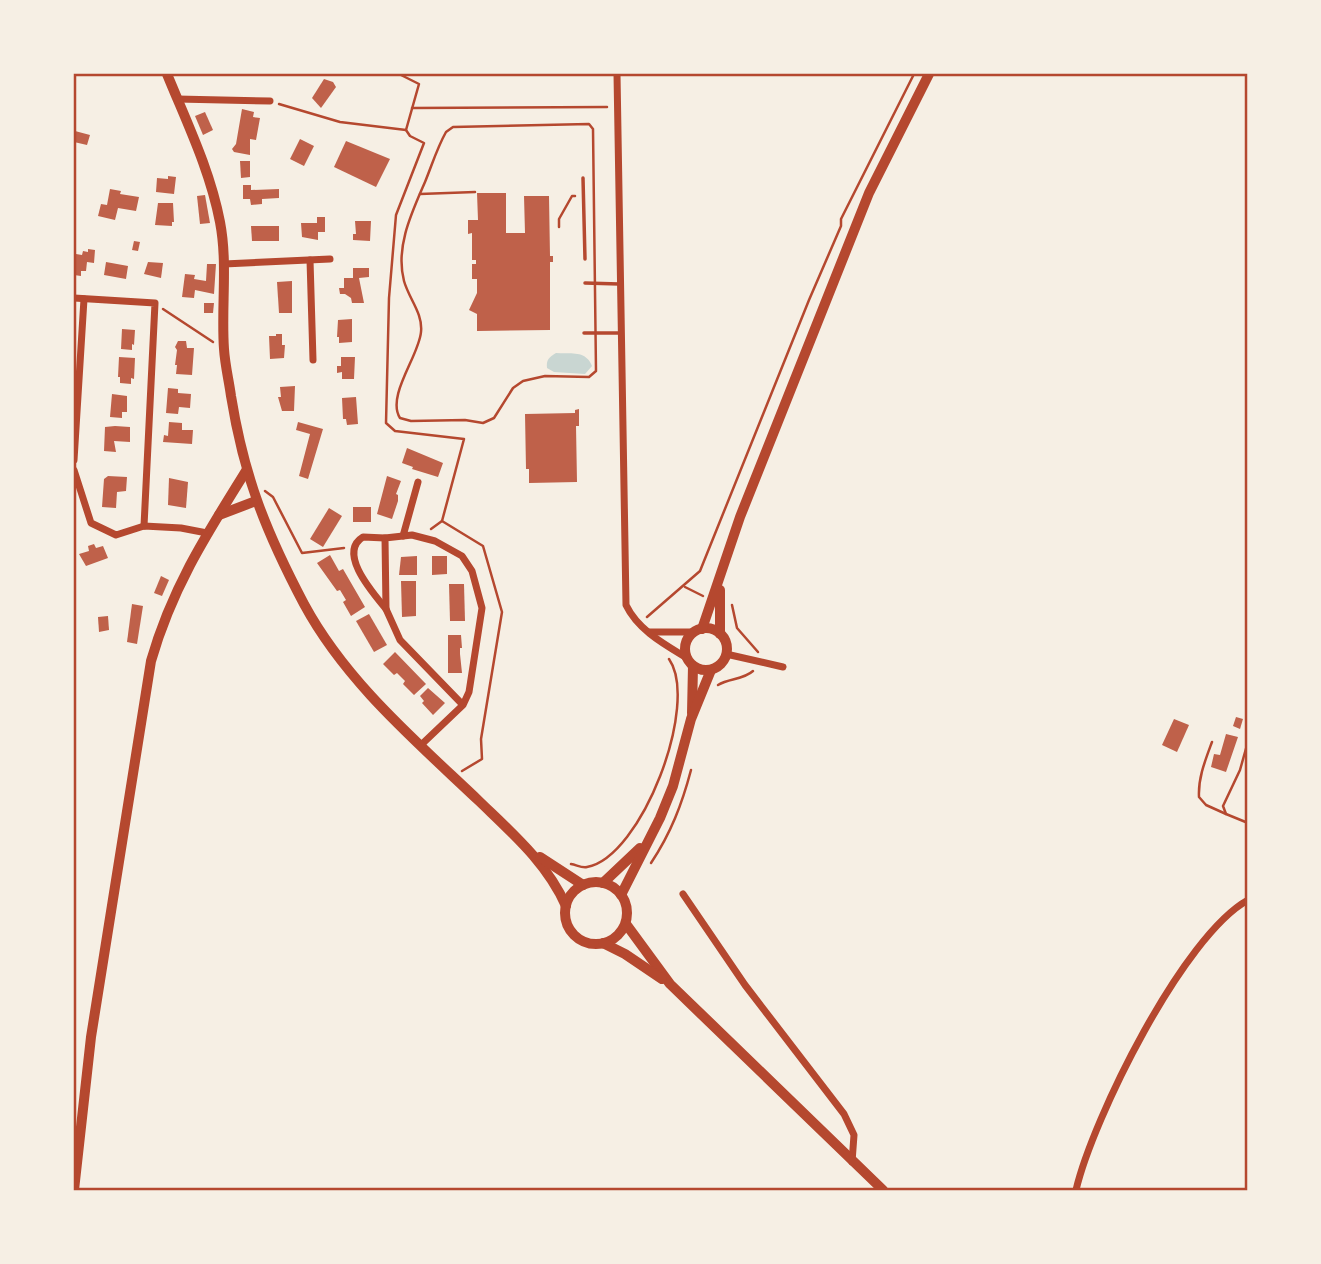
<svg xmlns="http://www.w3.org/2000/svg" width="1321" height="1264" font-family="'Asap Condensed',sans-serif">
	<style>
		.water { fill: #c9d6d2 }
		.building { fill: #bf614a }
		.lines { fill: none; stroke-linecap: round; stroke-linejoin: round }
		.path { stroke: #b5482f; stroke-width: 2.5 }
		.service { stroke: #b5482f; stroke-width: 3.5 }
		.minor { stroke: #b5482f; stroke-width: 7 }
		.tertiary { stroke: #b5482f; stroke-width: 10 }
		.secondary { stroke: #b5482f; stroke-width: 10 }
		.neatline { fill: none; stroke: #b5482f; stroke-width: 2.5 }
	</style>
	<rect width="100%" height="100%" fill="#f6efe4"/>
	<path class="water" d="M556 353C571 354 586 350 592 366L585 374 554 372 547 368C546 360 549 357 556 353Z"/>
	<g class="building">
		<polygon points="324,79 333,82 336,87 321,108 312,98"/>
		<polygon points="242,109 254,112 253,117 260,118 256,140 250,139 250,155 234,152 232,149 236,144"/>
		<polygon points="205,112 213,130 203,135 195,116"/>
		<polygon points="74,124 76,125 75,131 90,135 87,145 74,142"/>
		<polygon points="300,139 314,146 304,166 290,159"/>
		<polygon points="346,141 390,159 376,187 334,167"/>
		<polygon points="240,161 250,161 250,177 241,178"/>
		<polygon points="168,176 176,177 174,194 156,192 157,178 168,179"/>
		<polygon points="243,185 251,185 251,190 279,189 279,198 262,199 262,204 251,205 250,199 243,199"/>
		<polygon points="110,189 121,191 120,194 139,197 136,211 118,208 115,220 98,216 101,204 107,205"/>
		<polygon points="477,193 506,193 506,233 525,233 524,196 549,196 550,256 553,256 553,262 550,262 550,330 477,331 477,314 469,310 477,293 477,279 472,279 472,264 476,264 476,260 472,260 472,233 468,234 468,220 478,220"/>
		<polygon points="205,195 210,223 200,224 197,196"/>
		<polygon points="158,203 173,203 174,222 172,222 172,226 155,225"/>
		<polygon points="317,217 325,217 325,232 318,232 318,240 302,237 301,223 317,223"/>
		<polygon points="355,221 371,221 370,241 353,240 353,234 356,234"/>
		<polygon points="251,226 279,226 279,241 252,241"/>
		<polygon points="134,241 140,242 138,251 132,250"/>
		<polygon points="88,249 95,250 94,263 87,262 86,271 81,271 81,276 74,275 76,254 82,255 83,251 88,252"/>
		<polygon points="106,262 128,266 126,279 104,275"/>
		<polygon points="148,262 163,263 161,278 144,274"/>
		<polygon points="207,264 216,264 214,294 195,290 194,298 182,297 185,274 195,275 194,279 206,281"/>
		<polygon points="353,268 369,268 369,277 359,278 364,303 352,303 351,298 345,294 340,294 339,288 344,288 344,278 353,278"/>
		<polygon points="292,281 292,313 279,313 277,282"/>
		<polygon points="204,303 214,303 213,313 204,313"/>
		<polygon points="352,319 352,342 339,343 339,337 337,337 338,320"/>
		<polygon points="122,329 135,330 134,345 132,344 132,350 121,349"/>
		<polygon points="276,334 282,334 282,345 285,345 284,358 270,359 269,336 276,336"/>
		<polygon points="178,341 186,341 187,348 194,348 192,375 176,374 177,365 175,365 177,350 175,347"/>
		<polygon points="119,357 135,358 134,379 131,378 131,384 120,383 120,377 118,377"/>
		<polygon points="341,357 355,357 354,379 342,379 342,372 337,373 337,366 341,366"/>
		<polygon points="295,386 294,411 282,411 278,397 281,397 280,387"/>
		<polygon points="168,388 178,389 178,393 191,394 190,408 179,407 178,414 166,413"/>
		<polygon points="112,394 127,396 127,412 122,412 122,418 110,417"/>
		<polygon points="356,397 358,424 347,425 346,419 343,419 342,398"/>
		<polygon points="579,409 579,426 576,426 577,482 529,483 529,469 526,469 525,414 575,413 575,410"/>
		<polygon points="169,422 182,423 182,430 193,430 192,444 163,442 164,435 168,436"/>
		<polygon points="298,422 323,429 308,479 299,476 310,434 296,430"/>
		<polygon points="115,426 130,427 130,442 114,441 116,452 104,451 105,427"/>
		<polygon points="407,448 443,463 438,477 412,469 413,467 402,463"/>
		<polygon points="108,476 127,477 126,491 117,492 116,508 102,507 104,479"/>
		<polygon points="387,476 401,481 396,494 398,495 398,501 392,519 377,514"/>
		<polygon points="169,478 188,482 186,508 168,505"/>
		<rect x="353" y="507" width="18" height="15"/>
		<polygon points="329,508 342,516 323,547 310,539"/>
		<polygon points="94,544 96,548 103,546 108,558 86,566 79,554 89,551 88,546"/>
		<polygon points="330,555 339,571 343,569 365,607 351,616 343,602 346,600 340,590 337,591 317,563"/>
		<polygon points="417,556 417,575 399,575 401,557"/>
		<polygon points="432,556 447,556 447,574 432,575"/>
		<polygon points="161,576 169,580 162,596 154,593"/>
		<polygon points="401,581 416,581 416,616 402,617"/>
		<polygon points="449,584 464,584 465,621 450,621"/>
		<polygon points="132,604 143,606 137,644 127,642"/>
		<polygon points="369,614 387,645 374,652 356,621"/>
		<polygon points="108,616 109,630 99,632 98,617"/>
		<polygon points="448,635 461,635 462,648 460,648 460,654 462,673 448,673"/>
		<polygon points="395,652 426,684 414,695 403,684 405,681 397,673 394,675 383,664"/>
		<polygon points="428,688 445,703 433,715 422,703 424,701 420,696"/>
		<polygon points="1236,717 1243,719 1240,729 1233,726"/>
		<polygon points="1174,719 1189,725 1177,752 1162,745"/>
		<polygon points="1226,734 1238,737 1226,772 1211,767 1214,754 1220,755"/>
	</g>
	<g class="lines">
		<g class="path">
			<polyline points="399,74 419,84 406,130 410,136 424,143 396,215 389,298 386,423 395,431 464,439 442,521 483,546 502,612 481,739 482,759 462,771"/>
			<polyline points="279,104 340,122 406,130"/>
			<polyline points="412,108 607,107"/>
			<path d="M589 124 593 129 596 371 589 377 545 376 523 381 513 388 494 418 483 423 465 420 411 421 400 418C386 396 419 356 421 332 423 313 409 299 404 281 395 247 412 212 425 182 432 165 437 148 446 132L453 127Z"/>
			<polyline points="420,194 475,192"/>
			<polyline points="559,227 559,219 572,196 575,196"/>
			<polyline points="163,309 213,342"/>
			<polyline points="265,491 273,497 302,553 344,548"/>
			<polyline points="431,529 442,521"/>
			<polyline points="685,587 703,596"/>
			<polyline points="732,605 737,628 758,652"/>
			<polyline points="647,617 700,571 809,300 841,226 841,219 914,74"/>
			<path d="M718 685C729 678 743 680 753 671"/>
			<path d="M1212 742C1205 761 1198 778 1199 797L1206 805 1226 814"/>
			<polyline points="1247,745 1240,770 1223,806 1226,814 1248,823"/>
			<path d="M651 863C671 833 682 804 691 770"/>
			<path d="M571 864C577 865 581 868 587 867 642 857 700 703 669 659"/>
		</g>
		<g class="service">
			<polyline points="583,178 585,259"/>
			<polyline points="585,283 619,284"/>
			<polyline points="584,333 619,333"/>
		</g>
		<g class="minor">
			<path d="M617 74 626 605C638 630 664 644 687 658"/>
			<polyline points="177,99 270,101"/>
			<polyline points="310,260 313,360"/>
			<polyline points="224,264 330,259"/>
			<polyline points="74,298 155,303 144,526"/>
			<polyline points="74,460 84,299"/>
			<polyline points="74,470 91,523 116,535 144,526 181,528 207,533"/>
			<polyline points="403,536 418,482"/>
			<path d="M385 538 363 537C337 553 373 593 386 609"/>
			<polyline points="649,632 693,632"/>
			<polyline points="726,654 783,667"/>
			<polyline points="421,745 463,705 469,692 482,608 472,571 462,556 435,541 412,535 385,538 386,609 400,640 463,705"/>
			<polyline points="683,894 745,985 844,1114 854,1135 852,1162"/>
			<path d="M1076 1190C1093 1118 1183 936 1248 900"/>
		</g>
		<g class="tertiary">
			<path d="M167 74C187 123 210 170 220 222 228 264 221 307 224 349 225 365 229 381 231 396 244 477 266 532 304 604 346 682 416 741 479 801 512 833 547 863 566 906"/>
			<polyline points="219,515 256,501"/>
			<polyline points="540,857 583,885"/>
			<path d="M74 1190 91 1037 151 661C172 588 206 535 246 471"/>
		</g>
		<g class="secondary">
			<circle cx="706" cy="649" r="21"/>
			<polyline points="702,629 740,517 869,193 929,74"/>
			<polyline points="720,634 720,590"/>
			<polyline points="692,713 693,666"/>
			<circle cx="596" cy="913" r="31"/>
			<polyline points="603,883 640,848"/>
			<polyline points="621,895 660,818 673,786 691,719 711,670"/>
			<polyline points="626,924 670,984 883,1190"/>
			<polyline points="603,943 625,954 662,979"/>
		</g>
	</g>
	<rect width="1321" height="1264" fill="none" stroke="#f6efe4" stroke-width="150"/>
	<rect x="75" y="75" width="1171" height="1114" class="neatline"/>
</svg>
